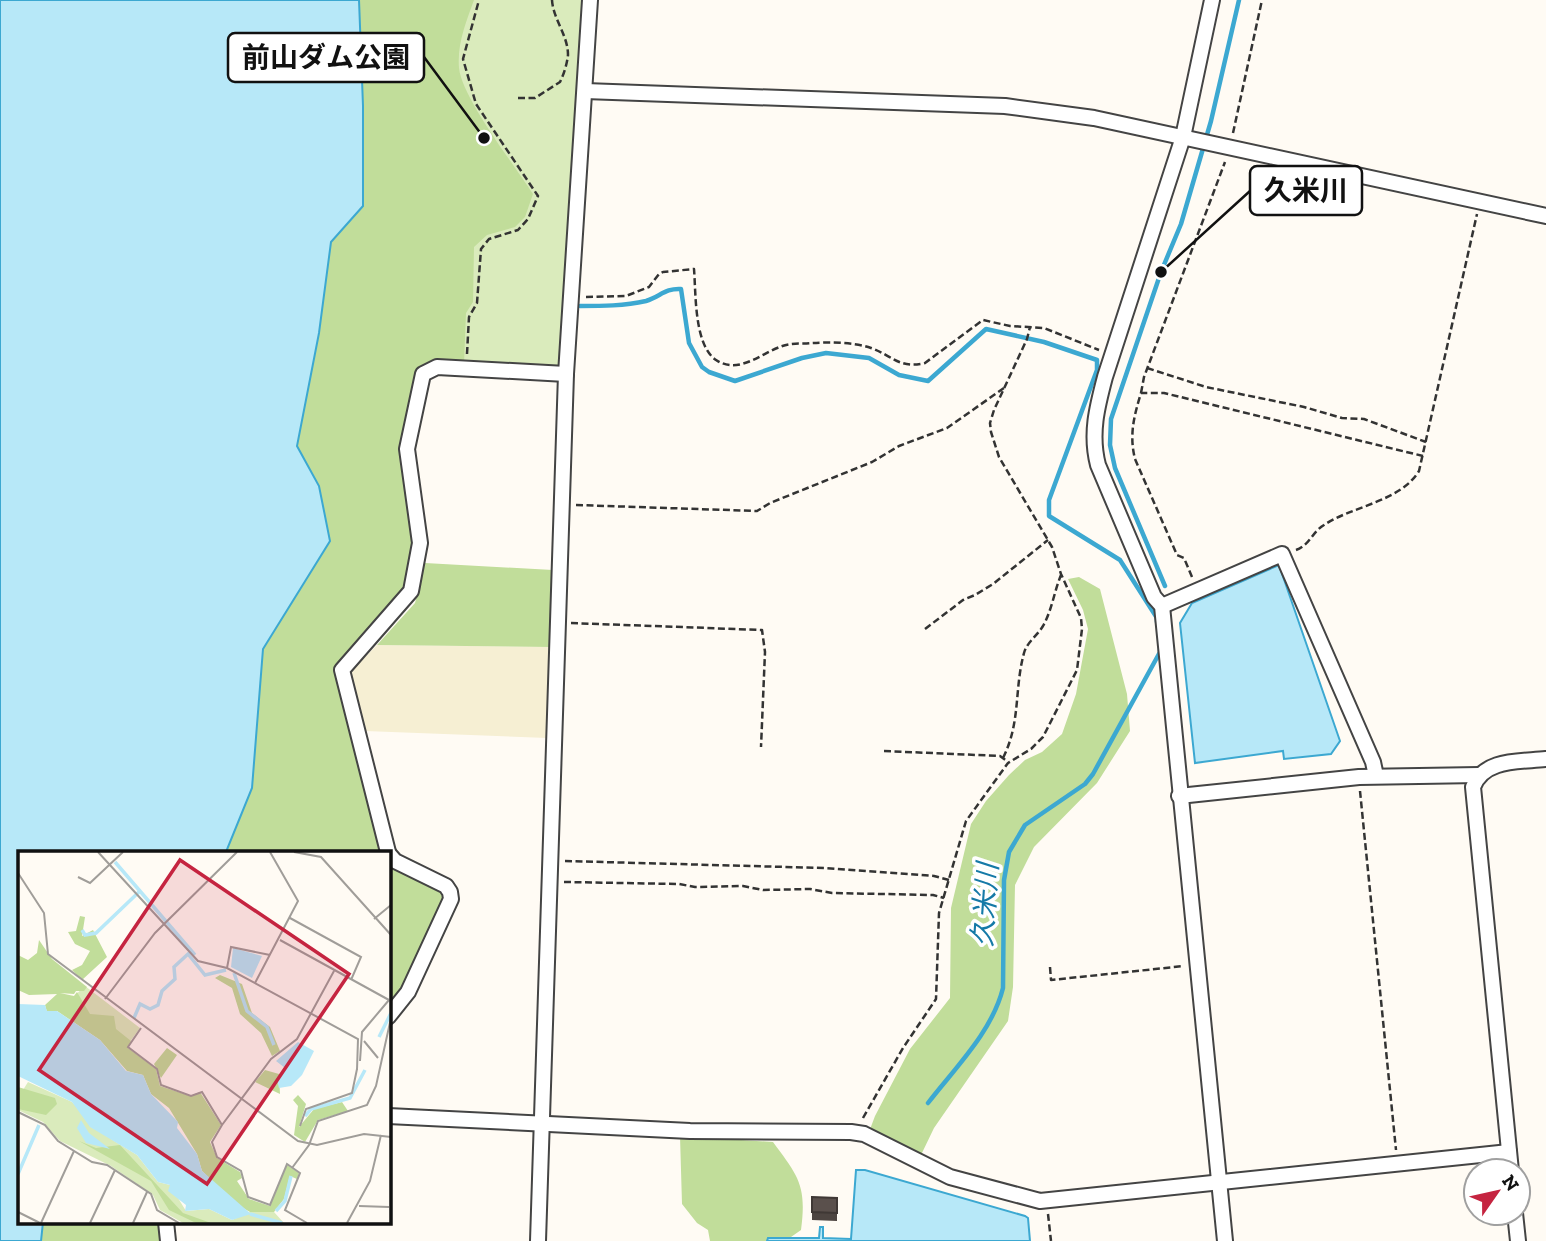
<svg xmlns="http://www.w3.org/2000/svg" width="1546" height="1241" font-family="'Zilla Slab','Noto Sans JP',serif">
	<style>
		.farmland { fill: #f6efd3 }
		.green { fill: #daebbc }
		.forest { fill: #c1dd9a }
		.water { fill: #b7e8f8; stroke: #3ca8d1; stroke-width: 2 }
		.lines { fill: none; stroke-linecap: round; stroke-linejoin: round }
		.stream { stroke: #3ca8d1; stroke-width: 4.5 }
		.street-casing { stroke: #444; stroke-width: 18 }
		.path { stroke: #333; stroke-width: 2.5; stroke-dasharray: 7 3.5; stroke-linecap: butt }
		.street { stroke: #fff; stroke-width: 14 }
		.wall { fill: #4d4541 }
		.building { fill: #5a504c; stroke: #3f3835; stroke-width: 2 }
		.labels { text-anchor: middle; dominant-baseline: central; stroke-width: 7; stroke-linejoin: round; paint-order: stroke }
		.water-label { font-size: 28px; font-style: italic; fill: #157aa7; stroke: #fff }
		.inset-river { fill: none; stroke: #b7e8f8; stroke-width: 3.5 }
		.inset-road { fill: none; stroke: #a09d99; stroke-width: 2 }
		.view { fill: #c52440; fill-opacity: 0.15; stroke: #c52440; stroke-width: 3.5 }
		.inset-edge { fill: none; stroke: #111; stroke-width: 3.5 }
		.leader { fill: none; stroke: #111; stroke-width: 2.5 }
		.callout-dot { fill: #111; stroke: #fff; stroke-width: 2.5 }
		.callout { fill: #fff; stroke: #111; stroke-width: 2.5 }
		.callout-label { font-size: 28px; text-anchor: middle; font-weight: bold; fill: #111 }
	</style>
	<rect width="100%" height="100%" fill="#fffbf4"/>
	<polygon class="farmland" points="377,645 551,647 547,738 365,731 348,674"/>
	<polygon class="green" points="400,0 582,0 560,364 556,368 419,361"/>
	<g class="forest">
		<path d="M359 0H474C466 22 457 44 459 68 462 98 515 166 533 194L525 217 515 227 487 235 474 247 473 302 466 313 464 364H428L423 368 403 447 416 544 406 589 335 669 384 852H226L252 788 263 649 330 541 319 486 297 446 319 333 331 242 363 206V106Z"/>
		<polygon points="425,563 553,570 551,647 377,645 415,603"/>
		<polygon points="1079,577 1100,589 1127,694 1130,731 1097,783 1034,847 1015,885 1013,987 1008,1021 934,1128 921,1155 869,1132 875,1116 910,1049 950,998 951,908 971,824 986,801 1009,775 1025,760 1042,752 1062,734 1076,694 1088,629 1083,610 1068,579"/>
		<polygon points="388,860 446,894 401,993 388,1008"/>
		<path d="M680 1136 773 1142C798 1176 807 1185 801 1230L791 1237 768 1238 767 1241H710L708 1230 697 1223 682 1204Z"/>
		<polygon points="43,1222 162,1222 164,1241 41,1241"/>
	</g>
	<g class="water">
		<polygon points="0,0 359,0 363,106 363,206 331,242 319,333 297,446 319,486 330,541 263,649 252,788 226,852 19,852 19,1222 43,1222 41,1241 0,1241"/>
		<polygon points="1279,565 1340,741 1331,754 1284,759 1283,751 1195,763 1180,623 1192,603"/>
		<polygon points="856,1170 865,1170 1025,1216 1028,1218 1030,1241 767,1241 768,1238 819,1238 820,1227 823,1227 823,1238 851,1239"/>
	</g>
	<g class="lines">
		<g class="stream">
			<path d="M580 306C602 306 624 306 646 301 660 297 665 288 681 289L689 343 702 367 709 372 735 381 802 358 826 353 869 358 899 375 928 381 986 329 1044 342 1097 360V370L1049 500V516L1120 560 1157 618V622"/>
			<polyline points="1165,586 1115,468 1110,445 1111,419 1161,272 1181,224 1211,121 1239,0"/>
			<path d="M928 1103C955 1068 992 1032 1003 988L1004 880 1009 852 1025 825 1085 784 1093 774 1160 652V649"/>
		</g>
		<g class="street-casing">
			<g id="street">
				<path d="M1212 0 1183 137 1105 377C1097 407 1090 434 1098 465L1154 597 1162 606 1225 1241"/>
				<polyline points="585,91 1005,106 1094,118 1546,216"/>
				<polyline points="1162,606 1282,554 1373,762 1376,776"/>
				<polyline points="1179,796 1359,777 1479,775"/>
				<polyline points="388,852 342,670 411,591 420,543 407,449 423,374 437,367 566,374"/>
				<polyline points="388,853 395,861 446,886 450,892 451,899 408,992 388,1017"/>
				<polyline points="388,1116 690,1131 851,1132 864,1134 950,1177 1040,1201 1509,1152"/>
				<path d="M1511 1171 1473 787C1484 758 1521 762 1546 759"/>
				<polyline points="1515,1213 1518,1241"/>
				<polyline points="166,1222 168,1241"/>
				<polyline points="538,1241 566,374 590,0"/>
			</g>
		</g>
		<g class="path">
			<path d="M518 98H535L560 82C564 74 567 64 568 55 568 35 553 19 552 0"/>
			<polyline points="1233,133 1262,0"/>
			<path d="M586 297 626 296 649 287 659 274 663 272 694 269C696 294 694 345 716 360 742 377 766 347 791 344 798 343 805 344 812 343 829 342 854 342 871 348 893 356 899 369 925 363L983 320 1010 326 1044 328 1099 350"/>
			<polyline points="467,354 469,317 477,303 481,249 489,239 518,230 528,219 538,196 476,104 463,59 479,0"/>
			<polyline points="1147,368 1206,387 1304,407 1342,418 1364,419 1426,442"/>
			<polyline points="1141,393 1144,377 1225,162"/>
			<polyline points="576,505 757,511 770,503 872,462 899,446 947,428 1004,388"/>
			<path d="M1296 550C1310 545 1312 532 1324 525 1352 506 1400 502 1419 471L1477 214"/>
			<path d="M1192 577 1184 558 1177 555 1135 459C1129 435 1134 416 1141 393H1164L1423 456"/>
			<polyline points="571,623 762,630 765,652 761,747"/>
			<polyline points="925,629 963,600 975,595 993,584 1048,540"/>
			<polyline points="884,751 1000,756 1008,762"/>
			<path d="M1003 758C1021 722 1014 690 1024 653 1027 642 1037 636 1043 626 1052 610 1054 592 1061 575"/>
			<polyline points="1360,791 1396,1150"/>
			<polyline points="565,861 824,868 934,876 949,880"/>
			<polyline points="564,882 679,884 695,887 743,886 763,890 810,889 832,893 933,895 944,898"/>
			<polyline points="1050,967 1051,980 1184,966"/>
			<polyline points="863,1118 903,1048 936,999 939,913 966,821 1008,763 1031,749 1043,737 1077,670 1082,629 1081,618 1061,574 1052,547 999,457 991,432 990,423 994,410 1027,339 1030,327"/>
			<polyline points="1048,1214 1051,1241"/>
		</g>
		<use href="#street" class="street"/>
	</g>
	<polygon class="wall" points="812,1197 837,1198 837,1221 812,1220"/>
	<polygon class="building" points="812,1197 837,1198 837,1213 812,1212"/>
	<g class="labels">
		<g class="water-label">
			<text transform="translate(985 905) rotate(-86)">久米川</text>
		</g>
	</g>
	<g transform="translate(18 851)">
		<rect width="373" height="373" fill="#fffbf4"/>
		<path d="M67 135 122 177 108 196 52 149ZM10 231 54 251 93 288 119 304 140 331 152 334 168 360 191 358 214 369 232 361H256L266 372H165L142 359 135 344 93 315 42 290 25 271 0 259V247Z" fill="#daebbc"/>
		<path d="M62 65 67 66 64 85 75 79 89 106 64 129 54 119 64 114 72 100 57 93 50 81 58 80ZM21 89 34 108 69 136 66 140H58L56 143 42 142 56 145 59 141 72 163 96 165 98 178 113 190 110 197 138 218 142 235 172 245 182 241 203 274 192 291 199 307 222 321 224 327 219 330 231 348 252 355 269 314 281 322 279 328 272 325 266 348 256 361H232L218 353 184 320 179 303 151 257 133 243 125 224 109 220 82 189 39 160 29 161 27 154 39 143 11 144 0 139V104L10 109 19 102ZM202 124 224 133 234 162 252 176 262 200 254 205 243 182 222 163 214 137 197 127ZM149 197 159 204 143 227 136 213ZM247 219 261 223 262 243 237 231ZM0 236 37 247 39 253 28 264 0 258ZM280 244 288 253 281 276 296 258 324 251 330 260 300 269 287 291 276 284 280 255 275 249ZM61 290 78 297 102 294 165 362 193 372H178L151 359 133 330Z" fill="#c1dd9a"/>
		<path d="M215 97 244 105 234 127 213 116ZM0 153 27 154 29 160H39L82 189 108 220 125 224 133 243 160 271 159 277 179 303 184 320 233 363 214 369 191 358 167 360 168 354 150 340 152 334 140 331 119 304 72 276 54 251 0 225ZM280 191 296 200 284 224 273 235 261 237 259 229 267 217 258 210ZM63 269 71 282 92 298 68 292 59 277Z" fill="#b7e8f8"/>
		<path class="inset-river" d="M97 11 177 104M64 79 67 84 78 82 123 39M216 122 229 160 249 176 256 194M116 167 122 153 132 158 140 154 144 140 157 128 156 116 170 103 187 124 208 119M361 186 373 162M287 265 293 258 332 247 347 219M0 323 21 274M258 360 267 350 273 325M232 363 264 372"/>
		<path class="inset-road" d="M80 1 180 110 209 117 340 188 339 219M276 1 303 6 373 84M0 22 26 62 30 103 280 290 299 294 346 283 373 286M60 26 72 32 105 1M272 67 343 106 333 129M356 68 373 54M262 89 371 149M209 117 213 96 252 104M237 132 280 50 252 1M87 148 137 82 219 1M123 177 110 196 139 218 143 234 173 245 184 241 204 274 194 291 199 306 223 320 230 346 252 354 269 313 282 322 267 359 289 372M346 190 360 207M342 210 344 181 371 149M0 261 27 274 40 290 74 311 89 314 133 343 139 359 161 372M204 274 253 208 279 188 316 120M282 275 288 258 334 242 339 218M274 317 291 294 300 270 349 254 358 235 373 167M341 355 371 356M0 361 22 372M23 372 56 300M72 372 97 319M115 372 129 341M329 372 352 330 363 284"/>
		<path class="view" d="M162 9 331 123 189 333 21 219Z"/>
		<rect width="373" height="373" class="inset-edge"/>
	</g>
	<path class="leader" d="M484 138L424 57M1161 272L1250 191"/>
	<g class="callout-dot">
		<circle cx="484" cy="138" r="7"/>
		<circle cx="1161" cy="272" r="7"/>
	</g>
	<g class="callout">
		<rect x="228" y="33" width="196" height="49" rx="7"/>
		<rect x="1250" y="166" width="112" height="49" rx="7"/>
	</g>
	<g class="callout-label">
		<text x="326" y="67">前山ダム公園</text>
		<text x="1306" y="200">久米川</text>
	</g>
	<g transform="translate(1497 1192) rotate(56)"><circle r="33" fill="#ffffff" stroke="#a0a0a0" stroke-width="2"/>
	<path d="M0-5L12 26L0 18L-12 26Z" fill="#c52440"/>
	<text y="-10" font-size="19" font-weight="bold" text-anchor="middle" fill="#111111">N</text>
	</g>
</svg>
